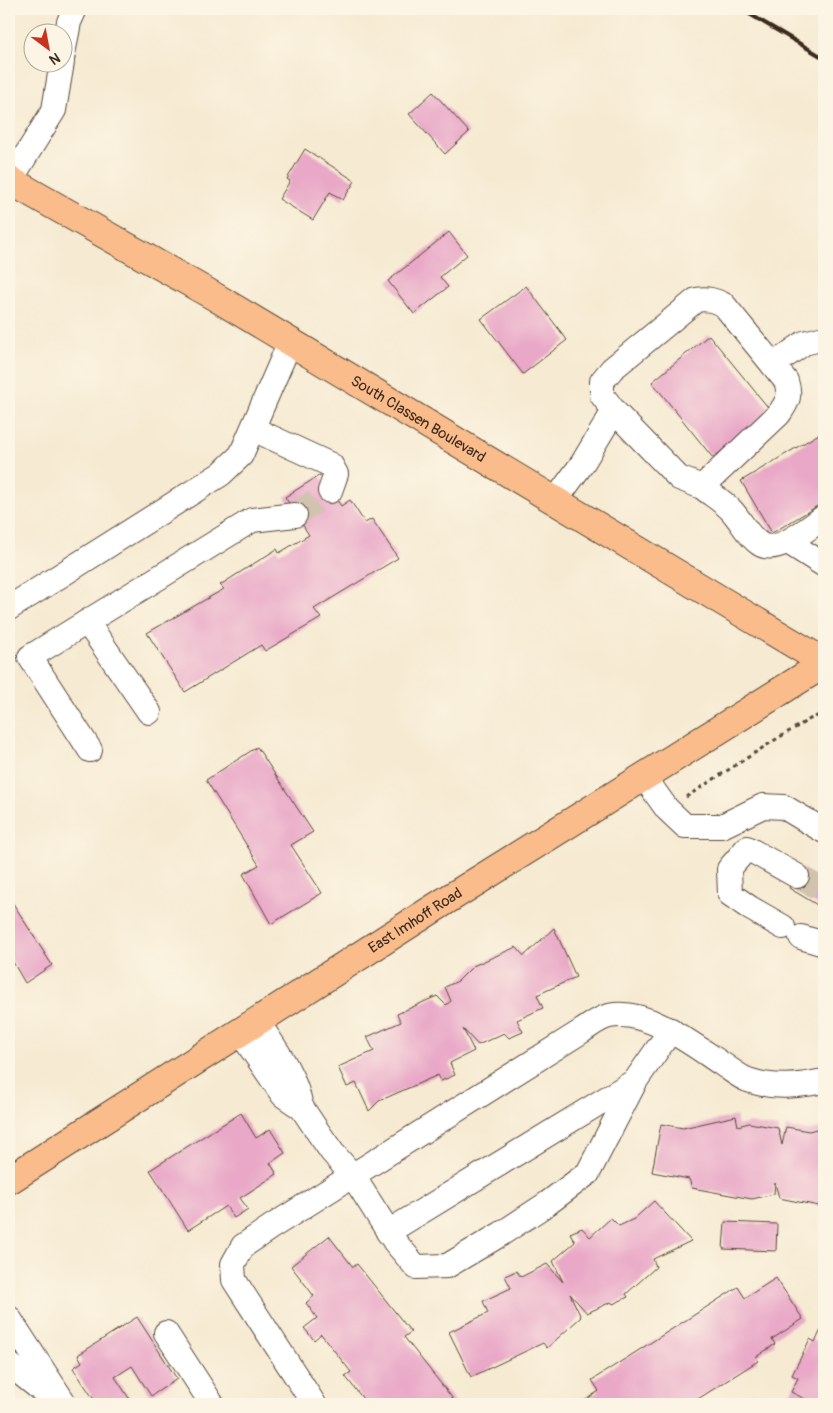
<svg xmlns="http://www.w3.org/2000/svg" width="833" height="1413" font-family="Pangolin,sans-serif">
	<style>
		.building { fill: #e9a8c7 }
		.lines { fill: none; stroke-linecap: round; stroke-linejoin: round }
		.minor-tunnel { stroke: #d1c4ae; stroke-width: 24; stroke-dasharray: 24 12; stroke-linecap: butt }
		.minor-casing { stroke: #574739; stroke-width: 26 }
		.major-casing { stroke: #574739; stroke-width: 30 }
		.path { stroke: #574739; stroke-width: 3; stroke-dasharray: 4 4; stroke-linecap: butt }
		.minor { stroke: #fff; stroke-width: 24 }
		.major { stroke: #fabc8b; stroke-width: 28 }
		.rail { stroke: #3b2a1e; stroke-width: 4 }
		.labels { text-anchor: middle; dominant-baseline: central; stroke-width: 4; stroke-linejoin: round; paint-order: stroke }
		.street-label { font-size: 15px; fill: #3b2a1e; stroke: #fcf5e5 }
	</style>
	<rect width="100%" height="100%" fill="#fcf5e5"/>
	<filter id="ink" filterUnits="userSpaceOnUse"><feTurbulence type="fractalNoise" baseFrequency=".02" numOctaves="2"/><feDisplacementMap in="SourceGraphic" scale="10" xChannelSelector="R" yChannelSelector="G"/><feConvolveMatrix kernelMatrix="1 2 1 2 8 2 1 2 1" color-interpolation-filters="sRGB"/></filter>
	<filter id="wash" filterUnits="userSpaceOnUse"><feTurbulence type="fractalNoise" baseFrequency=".0096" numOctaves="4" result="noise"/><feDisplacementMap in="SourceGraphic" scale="20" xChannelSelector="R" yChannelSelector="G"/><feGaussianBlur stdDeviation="1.12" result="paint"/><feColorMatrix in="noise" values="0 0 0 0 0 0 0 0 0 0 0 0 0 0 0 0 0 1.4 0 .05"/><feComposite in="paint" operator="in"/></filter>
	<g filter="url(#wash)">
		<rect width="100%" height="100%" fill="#f6ead2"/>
		<g id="blocks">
			<g class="building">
				<polygon points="433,92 469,132 445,154 409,114"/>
				<polygon points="305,149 355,181 343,200 330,192 313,220 279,199 290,181 287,179"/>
				<polygon points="449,232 467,255 440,277 448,287 414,314 388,281"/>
				<polygon points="526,286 567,340 523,374 481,319"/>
				<polygon points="709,335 771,411 713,458 652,382"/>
				<polygon points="824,431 824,502 772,533 741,481"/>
				<polygon points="320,475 341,506 350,500 365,523 372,519 398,558 314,609 321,618 265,651 261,645 185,692 147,633 224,589 220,585 277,549 279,553 309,535 285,497"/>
				<polygon points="257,747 313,832 291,845 322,893 271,924 243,874 259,865 206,780"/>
				<polygon points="801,868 824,881 824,909 789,888"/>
				<polygon points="9,897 52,965 25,983 9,955"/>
				<polygon points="554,928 576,977 537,995 543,1008 517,1020 523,1032 509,1038 504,1033 478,1045 463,1029 474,1051 450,1063 455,1075 441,1081 438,1075 379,1101 369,1111 356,1083 347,1087 338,1067 374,1051 367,1037 401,1022 397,1014 437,996 446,1005 451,1001 445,987 458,981 473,966 516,947 524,956"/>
				<polygon points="241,1113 256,1138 270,1129 285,1153 270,1163 277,1174 240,1198 248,1209 234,1218 226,1206 188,1230 150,1170"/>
				<polygon points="736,1116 738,1126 749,1123 778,1128 782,1145 786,1127 809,1131 824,1127 824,1207 779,1198 775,1183 774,1194 752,1199 692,1188 689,1179 652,1172 661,1124 683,1128"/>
				<polygon points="654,1201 691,1241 653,1259 656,1267 626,1294 628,1297 613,1304 611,1302 587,1313 570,1294 581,1317 547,1348 543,1343 471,1377 449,1332 488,1313 483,1301 511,1288 505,1276 516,1271 521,1277 547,1264 563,1282 553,1261 575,1242 570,1233 582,1228 590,1237 611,1218 619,1226 634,1219"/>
				<polygon points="725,1222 777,1224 776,1251 723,1249"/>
				<polygon points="329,1236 353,1267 357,1264 411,1332 404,1337 457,1404 367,1404 345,1376 351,1372 321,1334 314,1340 304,1328 317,1318 306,1303 314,1296 291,1266"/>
				<polygon points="776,1278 803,1319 772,1339 775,1344 756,1357 758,1361 690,1404 579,1404 599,1391 592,1380 738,1287 745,1298"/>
				<polygon points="137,1317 177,1379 151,1396 132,1366 115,1377 133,1404 97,1404 73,1368 82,1362 78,1355"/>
				<polygon points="821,1330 824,1332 824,1404 815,1404 791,1392 798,1378 792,1375 810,1339 815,1342"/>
			</g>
		</g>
	</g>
	<g filter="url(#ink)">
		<use href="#blocks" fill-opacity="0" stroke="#574739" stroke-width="1"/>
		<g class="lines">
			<g class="minor-tunnel">
				<polyline points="295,515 330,491"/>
				<polyline points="797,876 824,891"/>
			</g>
			<g class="minor-casing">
				<g id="minor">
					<polyline points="62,59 69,22 75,9"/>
					<polyline points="10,181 54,110 62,62"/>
					<polyline points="773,365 804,343 824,338"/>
					<polyline points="253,429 331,465 336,474 330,491"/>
					<path d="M702 487C712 495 724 502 732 511 742 522 747 535 760 544 777 555 810 527 824 517"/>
					<path d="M555 501 582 464 614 411 602 395V381L612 369 696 300C707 298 714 300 724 305L786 381C791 396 788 401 779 414L702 487 679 478 614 411"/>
					<polyline points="788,542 824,565"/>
					<polyline points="9,608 221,474 241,455 290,342"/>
					<polyline points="87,622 149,712"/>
					<polyline points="90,750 30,657 252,520 295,515"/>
					<polyline points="644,777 667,809 685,826 722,826 763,806 784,807 824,831"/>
					<polyline points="783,927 750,908 730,894 729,869 747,848 797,876"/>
					<polyline points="801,937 824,944"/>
					<path d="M257 1021C275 1048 295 1074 301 1107"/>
					<polyline points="240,1032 283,1095 302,1108 318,1132 332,1152 353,1176 395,1242 416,1267 447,1266 501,1234 548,1203 588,1173 636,1080 671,1030"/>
					<polyline points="388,1232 635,1081"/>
					<polyline points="9,1318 65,1404"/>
					<polyline points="166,1333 212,1404"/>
					<polyline points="9,1364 49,1396 56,1399"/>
					<path d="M314 1404 234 1280 233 1264 243 1246 271 1227 582 1031C590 1026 599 1018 609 1016 646 1008 692 1044 722 1064 730 1069 739 1077 748 1080 773 1089 799 1086 824 1081"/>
				</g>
			</g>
			<g class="major-casing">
				<g id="major">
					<path id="s1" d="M9 180 212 295 824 662"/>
					<path id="s2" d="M9 1180 450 898 824 664"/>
				</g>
			</g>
			<polyline class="path" points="686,797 778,738 810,719 824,713"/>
			<use href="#minor" class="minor"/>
			<use href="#major" class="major"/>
			<polyline class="rail" points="741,9 824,58"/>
		</g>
	</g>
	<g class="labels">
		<g class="street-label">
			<text stroke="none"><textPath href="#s1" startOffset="474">South Classen Boulevard</textPath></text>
			<text stroke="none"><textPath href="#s2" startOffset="482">East Imhoff Road</textPath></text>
		</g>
	</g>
	<rect width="833" height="1413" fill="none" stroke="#fcf5e5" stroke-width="30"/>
	<g transform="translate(48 48) rotate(148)"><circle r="24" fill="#fcf5e5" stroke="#afa495"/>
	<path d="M0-4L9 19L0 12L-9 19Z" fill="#c8321e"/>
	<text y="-8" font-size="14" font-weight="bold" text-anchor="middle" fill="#3b2a1e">N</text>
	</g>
</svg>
